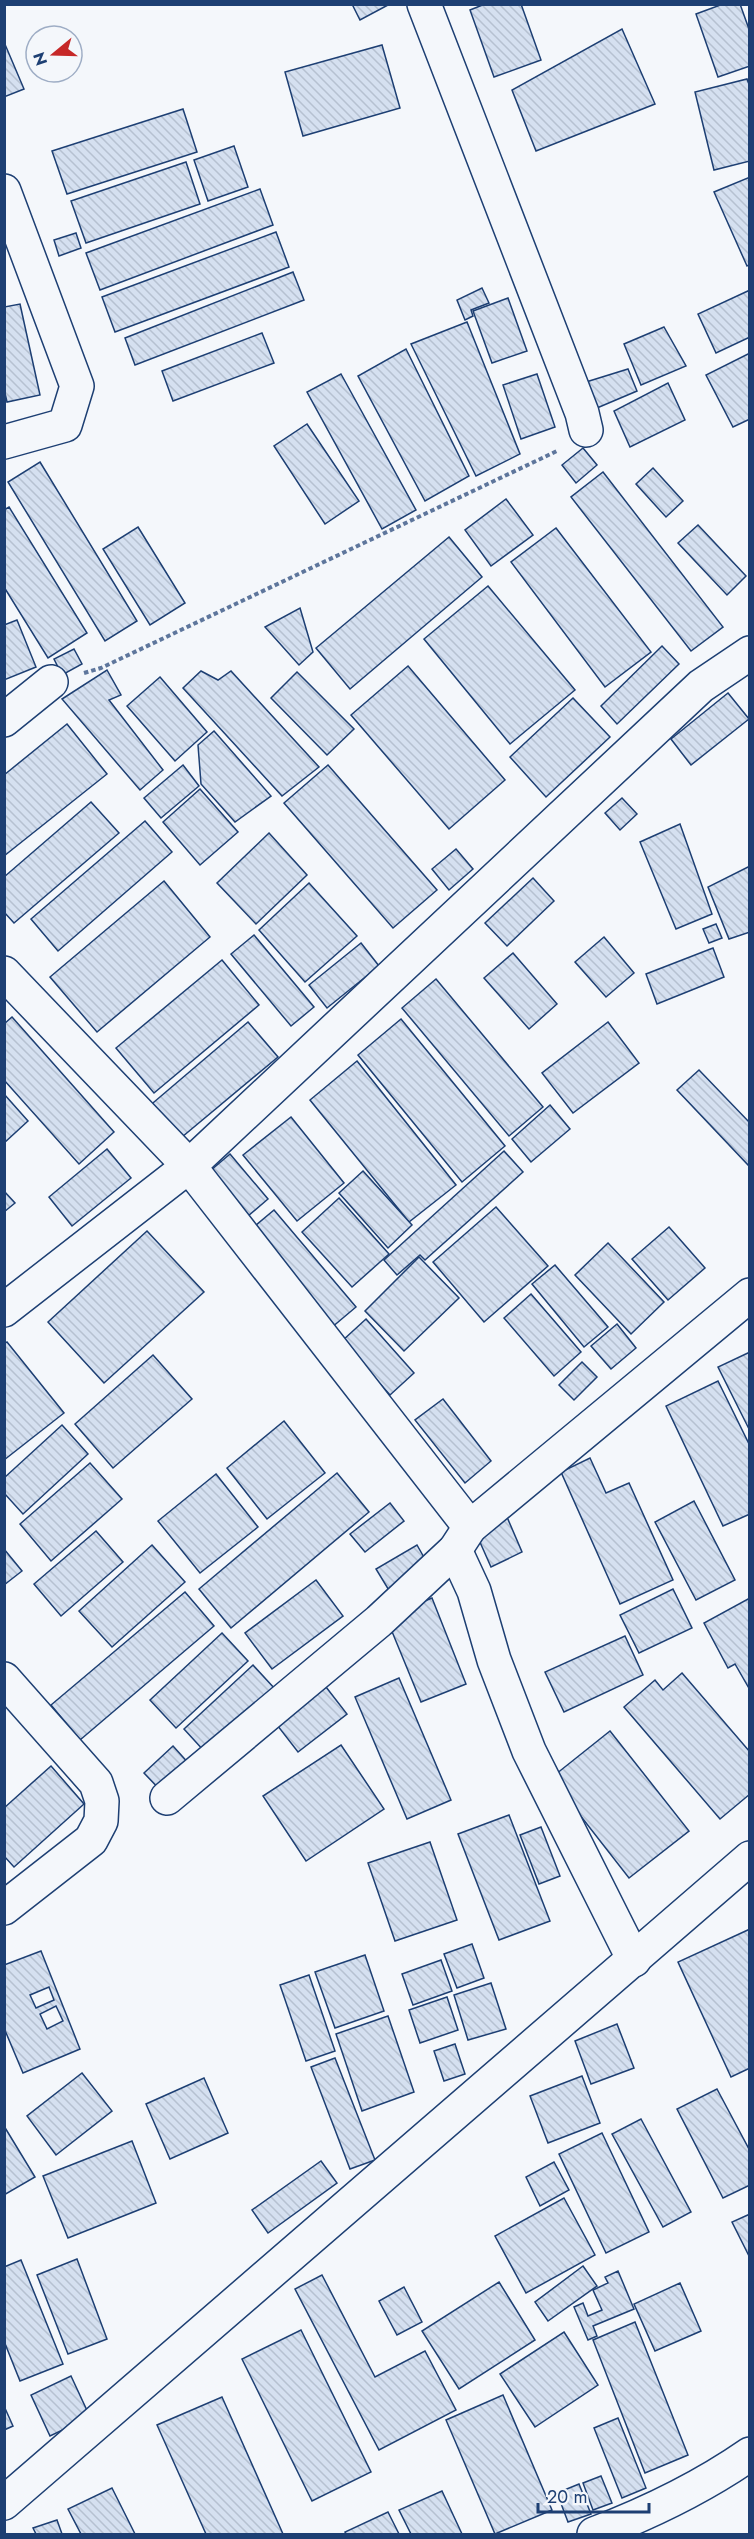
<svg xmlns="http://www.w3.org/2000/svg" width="754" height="2539" font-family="Jost,sans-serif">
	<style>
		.building { fill: url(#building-back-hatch); stroke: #1d3f73; stroke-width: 1.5; fill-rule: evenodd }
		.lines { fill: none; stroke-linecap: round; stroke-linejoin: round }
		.minor-casing { stroke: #1d3f73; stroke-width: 36 }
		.path { stroke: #5e769c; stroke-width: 4; stroke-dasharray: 4.5 3; stroke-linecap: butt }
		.minor { stroke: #f4f7fb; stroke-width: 33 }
	</style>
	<defs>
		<pattern id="building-back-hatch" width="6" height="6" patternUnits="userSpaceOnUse" patternTransform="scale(1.5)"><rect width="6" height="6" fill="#d5e0f0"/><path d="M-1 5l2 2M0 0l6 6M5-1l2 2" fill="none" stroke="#b6c1d1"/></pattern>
	</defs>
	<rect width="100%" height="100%" fill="#f4f7fb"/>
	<g class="building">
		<polygon points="352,4 388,4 388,5 360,20"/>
		<polygon points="485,4 521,4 541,60 494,77 470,10"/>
		<polygon points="723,4 740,4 750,32 750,66 718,77 696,14"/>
		<polygon points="622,29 655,104 536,151 512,90"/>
		<polygon points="4,42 24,89 4,97"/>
		<polygon points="382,45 400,108 303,136 285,72"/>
		<polygon points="747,79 750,87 750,161 714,170 695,92"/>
		<polygon points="183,109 197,152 67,194 52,151"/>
		<polygon points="234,146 248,187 208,201 194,160"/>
		<polygon points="186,162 200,204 86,243 71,201"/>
		<polygon points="750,177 750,264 747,266 714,192"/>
		<polygon points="260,189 273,225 100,290 86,253"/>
		<polygon points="276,232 289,267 115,332 102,297"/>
		<polygon points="76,233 81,248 59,256 54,240"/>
		<polygon points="293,272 304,300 135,365 125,338"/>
		<polygon points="482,288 489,303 471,310 473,316 465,320 457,300"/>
		<polygon points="750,290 750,337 716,353 698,314"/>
		<polygon points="508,298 527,351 492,363 473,311"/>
		<polygon points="20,304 40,395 7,402 4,389 4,307"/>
		<polygon points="467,322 520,454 476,476 411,344"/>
		<polygon points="664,327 686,366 641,385 624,344"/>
		<polygon points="262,333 274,363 173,401 162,371"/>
		<polygon points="406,349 469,476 425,501 358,376"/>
		<polygon points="750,353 750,419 733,427 706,375"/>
		<polygon points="628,369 637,391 597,408 586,382"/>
		<polygon points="341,374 416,510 382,529 307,392"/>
		<polygon points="537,374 555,427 521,439 503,385"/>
		<polygon points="668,383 685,420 630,447 614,411"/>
		<polygon points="307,424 359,501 325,524 274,446"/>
		<polygon points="583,448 597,465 576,483 562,465"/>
		<polygon points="40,462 137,621 105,641 8,482"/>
		<polygon points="653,468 683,501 666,517 636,484"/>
		<polygon points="603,472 723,627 691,651 571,497"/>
		<polygon points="506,499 533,535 491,566 465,530"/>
		<polygon points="9,507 87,633 48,658 4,587 4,510"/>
		<polygon points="698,525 746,576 727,595 678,543"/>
		<polygon points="138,527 185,603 150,625 103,549"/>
		<polygon points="556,528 651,652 605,687 511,562"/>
		<polygon points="449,537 482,577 350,689 316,648"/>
		<polygon points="488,586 575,690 510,744 424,639"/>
		<polygon points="300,608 313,652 299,665 265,627"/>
		<polygon points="17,620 36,667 4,680 4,625"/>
		<polygon points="662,646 679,664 617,724 601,706"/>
		<polygon points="74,649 82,664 62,675 54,659"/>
		<polygon points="408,666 505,780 449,829 351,715"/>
		<polygon points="107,670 121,695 109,700 163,770 140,790 62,699"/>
		<polygon points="201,671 218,680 231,671 319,767 282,796 183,688"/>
		<polygon points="297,672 354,729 327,755 271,698"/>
		<polygon points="160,677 207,732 175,761 127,706"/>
		<polygon points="728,693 749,719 691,765 671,739"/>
		<polygon points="573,698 610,737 546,797 510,757"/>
		<polygon points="67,724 107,774 4,856 4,775"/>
		<polygon points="214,731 271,796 235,822 201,784 198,745"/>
		<polygon points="183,765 199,786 161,818 144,798"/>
		<polygon points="328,765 437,890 393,928 284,803"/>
		<polygon points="200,789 238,832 200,865 163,822"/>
		<polygon points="622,798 637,814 620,830 605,813"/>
		<polygon points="91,802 119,833 14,923 4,912 4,877"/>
		<polygon points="145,821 172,852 58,951 31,919"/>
		<polygon points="680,824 712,914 676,929 640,842"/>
		<polygon points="269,833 307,875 256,924 217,883"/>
		<polygon points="456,849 473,869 449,890 432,869"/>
		<polygon points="750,866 750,932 729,939 708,887"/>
		<polygon points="533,878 554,901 507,946 485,923"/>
		<polygon points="164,881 210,937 97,1032 50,977"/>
		<polygon points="309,883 357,936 305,982 259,930"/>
		<polygon points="716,924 722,938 709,943 703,929"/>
		<polygon points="254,935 314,1007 291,1026 231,954"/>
		<polygon points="604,937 634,973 606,997 575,962"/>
		<polygon points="361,943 379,966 327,1008 309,985"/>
		<polygon points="713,948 724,977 657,1004 646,974"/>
		<polygon points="513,953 557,1004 529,1029 484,978"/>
		<polygon points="222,960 259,1005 154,1093 116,1048"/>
		<polygon points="436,979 543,1107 509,1136 402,1008"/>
		<polygon points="12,1017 114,1132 79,1164 4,1080 4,1024"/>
		<polygon points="401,1019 505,1146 462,1182 358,1055"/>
		<polygon points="248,1022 278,1057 176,1142 147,1108"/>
		<polygon points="608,1022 639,1063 573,1113 542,1073"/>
		<polygon points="357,1061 456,1185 409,1222 310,1100"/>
		<polygon points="699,1070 750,1123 750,1167 677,1090"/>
		<polygon points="4,1094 28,1121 4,1143"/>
		<polygon points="550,1105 570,1129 531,1162 512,1139"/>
		<polygon points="291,1117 344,1183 297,1221 243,1155"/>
		<polygon points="107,1149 131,1178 72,1226 49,1197"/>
		<polygon points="504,1151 523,1172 425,1260 420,1255 397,1275 384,1260"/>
		<polygon points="230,1154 268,1199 248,1216 210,1171"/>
		<polygon points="363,1171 412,1225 388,1248 339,1193"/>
		<polygon points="4,1191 15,1203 4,1212"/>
		<polygon points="339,1198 389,1254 352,1287 302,1232"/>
		<polygon points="496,1207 548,1266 484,1322 433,1262"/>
		<polygon points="274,1210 356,1307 331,1328 249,1231"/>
		<polygon points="669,1227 705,1268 668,1300 632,1259"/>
		<polygon points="147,1231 204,1292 104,1383 48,1322"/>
		<polygon points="608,1243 664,1302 631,1334 575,1275"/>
		<polygon points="419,1257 459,1298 404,1351 365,1311"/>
		<polygon points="555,1265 608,1327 584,1347 532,1284"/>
		<polygon points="531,1294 581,1352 554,1376 504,1318"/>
		<polygon points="366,1319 414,1373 390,1395 342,1341"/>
		<polygon points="617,1324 636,1348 611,1369 591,1346"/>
		<polygon points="7,1342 64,1413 4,1460 4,1344"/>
		<polygon points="750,1352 750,1431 718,1367"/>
		<polygon points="153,1355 192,1399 113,1468 75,1424"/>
		<polygon points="582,1362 597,1377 574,1400 559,1385"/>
		<polygon points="718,1381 750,1446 750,1514 723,1526 666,1406"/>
		<polygon points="443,1399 491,1461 465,1483 415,1420"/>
		<polygon points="284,1421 325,1473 267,1519 227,1468"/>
		<polygon points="62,1425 88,1454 23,1514 4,1493 4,1478"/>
		<polygon points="590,1458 606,1493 629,1483 673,1580 620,1604 561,1472"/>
		<polygon points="90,1463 122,1499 51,1561 20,1524"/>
		<polygon points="337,1473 369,1512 231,1628 199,1589"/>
		<polygon points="216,1474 258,1527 200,1573 158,1521"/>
		<polygon points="694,1501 735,1580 696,1600 655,1522"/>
		<polygon points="390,1503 404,1521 365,1552 350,1534"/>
		<polygon points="507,1517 522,1552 491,1567 475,1531"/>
		<polygon points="96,1531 123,1562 61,1616 34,1584"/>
		<polygon points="152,1545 185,1582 112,1647 79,1611"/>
		<polygon points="417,1545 430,1568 390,1592 376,1569"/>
		<polygon points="4,1549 22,1571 4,1585"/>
		<polygon points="316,1580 343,1616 272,1669 245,1633"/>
		<polygon points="673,1589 692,1628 639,1653 620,1615"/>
		<polygon points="185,1592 214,1626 80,1740 51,1705"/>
		<polygon points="432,1598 466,1684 421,1702 386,1617"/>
		<polygon points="748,1599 750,1603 750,1690 735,1664 728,1668 704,1623"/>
		<polygon points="222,1633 248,1661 176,1728 150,1700"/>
		<polygon points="625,1636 643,1675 564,1712 545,1672"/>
		<polygon points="253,1665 275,1689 205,1752 184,1729"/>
		<polygon points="682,1673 750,1752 750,1794 720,1819 624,1707 655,1680 663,1690"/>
		<polygon points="399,1678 451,1800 407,1819 355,1697"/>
		<polygon points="326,1687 347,1714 298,1752 277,1725"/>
		<polygon points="610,1731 689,1831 629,1878 551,1778"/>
		<polygon points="341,1745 384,1809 306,1861 263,1796"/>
		<polygon points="173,1746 191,1766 163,1793 144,1773"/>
		<polygon points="51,1766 84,1804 14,1867 4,1856 4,1808"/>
		<polygon points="509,1815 550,1921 499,1940 458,1834"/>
		<polygon points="541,1827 560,1876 539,1884 520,1835"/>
		<polygon points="430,1842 457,1920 395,1941 368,1863"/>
		<polygon points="750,1929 750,2068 731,2077 678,1962"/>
		<polygon points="472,1944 484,1978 457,1988 444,1954"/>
		<path d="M41 1951 80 2049 23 2073 4 2028V1965ZM49 1987 54 2000 36 2008 30 1995ZM56 2006 63 2021 47 2029 40 2014Z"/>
		<polygon points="365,1955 384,2011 335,2028 315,1972"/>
		<polygon points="441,1960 452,1991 413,2005 402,1974"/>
		<polygon points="309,1975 335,2051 306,2061 280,1985"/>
		<polygon points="491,1983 506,2029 468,2040 454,1995"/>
		<polygon points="447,1997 458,2030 420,2043 409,2010"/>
		<polygon points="388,2016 414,2092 362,2111 336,2034"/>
		<polygon points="617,2024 634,2068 591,2084 575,2041"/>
		<polygon points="455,2044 465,2074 444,2081 434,2051"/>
		<polygon points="335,2058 375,2160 350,2169 311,2067"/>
		<polygon points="82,2073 112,2111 56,2155 27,2116"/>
		<polygon points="582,2076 600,2123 548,2143 530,2096"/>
		<polygon points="204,2078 228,2133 170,2159 146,2104"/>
		<polygon points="717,2089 750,2151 750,2185 723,2198 677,2109"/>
		<polygon points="641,2119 691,2212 663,2227 612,2134"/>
		<polygon points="4,2126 35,2177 4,2195"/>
		<polygon points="602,2133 649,2232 606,2253 559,2154"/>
		<polygon points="132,2141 156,2203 68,2238 43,2176"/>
		<polygon points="321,2161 337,2183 268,2233 252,2210"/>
		<polygon points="554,2162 569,2190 540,2206 526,2177"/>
		<polygon points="564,2198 595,2255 526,2293 495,2236"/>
		<polygon points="750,2214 750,2258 732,2222"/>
		<polygon points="77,2259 107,2339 68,2354 37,2275"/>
		<polygon points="21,2260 63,2364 20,2381 4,2341 4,2267"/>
		<polygon points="583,2266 597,2286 548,2321 535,2302"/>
		<polygon points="618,2271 634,2309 593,2326 597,2336 588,2340 574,2307 583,2303 588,2316 602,2310 593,2290 608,2283 605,2277"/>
		<polygon points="322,2275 375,2377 425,2351 456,2410 379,2450 295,2289"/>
		<polygon points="499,2282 535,2340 459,2389 422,2331"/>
		<polygon points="680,2283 701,2331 655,2351 634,2304"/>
		<polygon points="404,2287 422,2322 397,2335 379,2301"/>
		<polygon points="635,2322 688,2455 645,2473 593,2340"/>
		<polygon points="301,2330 371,2472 312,2501 242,2359"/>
		<polygon points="564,2332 598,2385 535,2427 500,2374"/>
		<polygon points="71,2376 90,2417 50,2436 31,2395"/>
		<polygon points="503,2395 552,2510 495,2534 446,2420"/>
		<polygon points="222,2397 283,2534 206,2534 157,2425"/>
		<polygon points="4,2406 13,2426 4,2430"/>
		<polygon points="618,2418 646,2488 622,2498 594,2428"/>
		<polygon points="601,2476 612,2503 593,2510 583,2483"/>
		<polygon points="579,2484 591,2514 568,2522 557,2493"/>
		<polygon points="112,2488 135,2534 81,2534 68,2509"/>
		<polygon points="442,2491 462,2534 411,2534 399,2510"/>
		<polygon points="388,2512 399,2534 346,2534 345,2532"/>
		<polygon points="57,2520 62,2534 36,2534 33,2528"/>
	</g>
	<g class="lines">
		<g class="minor-casing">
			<g id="minor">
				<polyline points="424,4 582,413 586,430"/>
				<polyline points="4,191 77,386 65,425 4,442"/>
				<polyline points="4,720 51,682"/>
				<polyline points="4,973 189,1166 470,1527"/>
				<polyline points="4,1310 189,1166 701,686 750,653"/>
				<polyline points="455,1550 474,1591 494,1660 529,1751 634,1960"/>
				<polyline points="4,1679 96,1783 102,1801 101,1821 91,1840 4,1908"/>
				<polyline points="167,1798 379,1621 455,1550 470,1527 750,1295"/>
				<polyline points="4,2503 750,1858"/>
				<path d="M594 2534C649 2513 701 2488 750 2454"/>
			</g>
		</g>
		<polyline class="path" points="84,673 101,668 557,451"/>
		<use href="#minor" class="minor"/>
	</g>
	<rect width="754" height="2539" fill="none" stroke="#1d3f73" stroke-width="12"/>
	<g transform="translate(54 54) rotate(251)"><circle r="28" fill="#f4f7fb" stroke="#9eadc5" stroke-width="1.5"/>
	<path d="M0-4.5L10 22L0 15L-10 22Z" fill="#c62828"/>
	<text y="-9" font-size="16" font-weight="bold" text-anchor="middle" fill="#1d3f73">N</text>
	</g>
	<path d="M538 2503v9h111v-9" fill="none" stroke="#1d3f73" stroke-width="3"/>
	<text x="547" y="2503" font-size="18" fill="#1d3f73" stroke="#f4f7fb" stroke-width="4.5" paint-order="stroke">20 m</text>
</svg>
